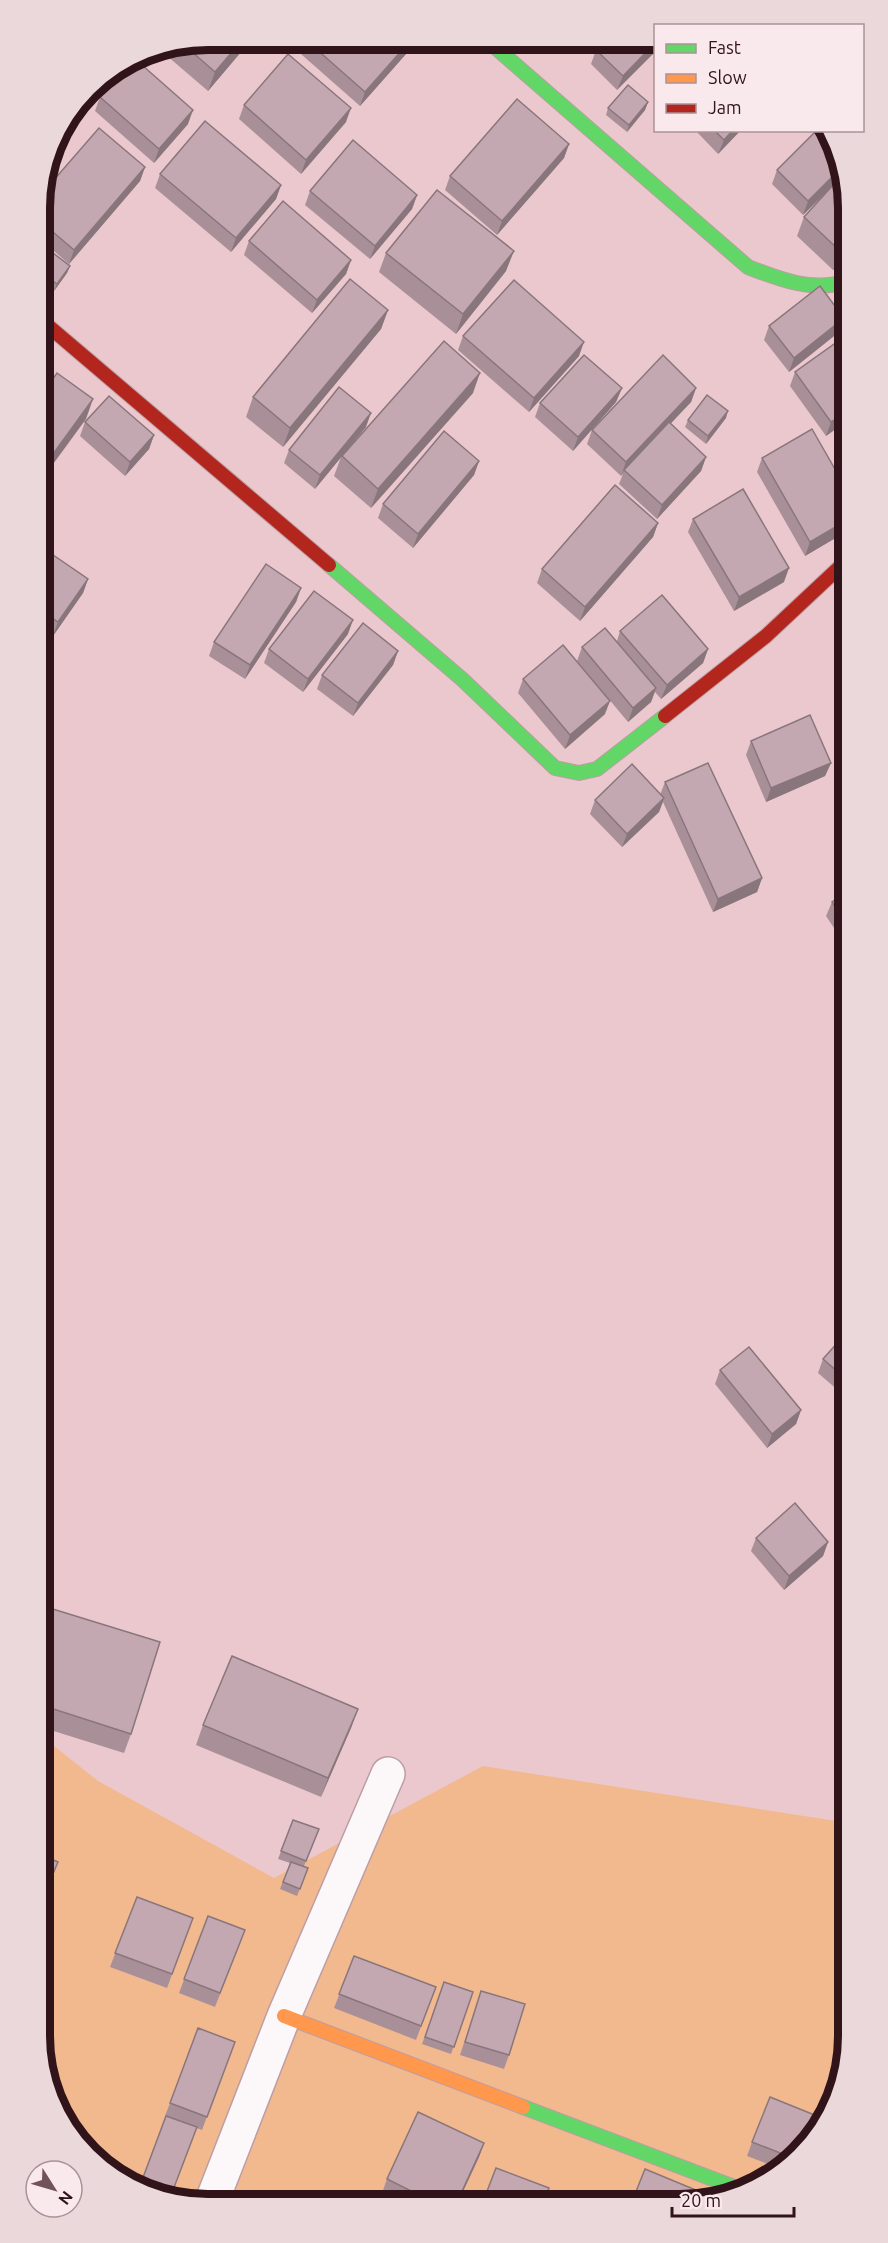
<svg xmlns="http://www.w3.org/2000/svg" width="888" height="2243" font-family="Ubuntu,sans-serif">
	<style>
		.green { fill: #f2b98f }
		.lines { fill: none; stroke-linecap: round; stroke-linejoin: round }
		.street-casing { stroke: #bc9ea4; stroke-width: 36 }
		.fast-casing { stroke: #bc9ea4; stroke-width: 16 }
		.slow-casing { stroke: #bc9ea4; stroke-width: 16 }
		.jam-casing { stroke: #bc9ea4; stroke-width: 16 }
		.street { stroke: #fcf7f8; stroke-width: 33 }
		.fast { stroke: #63d668; stroke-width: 14 }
		.slow { stroke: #ff974d; stroke-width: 14 }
		.jam { stroke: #b3261e; stroke-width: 14 }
		.wall { fill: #a99098 }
		.shaded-wall { fill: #89767c }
		.building { fill: #c4a8b1; stroke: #89767c; stroke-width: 1.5 }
		.rim { fill: none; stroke: #31131a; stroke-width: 8 }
	</style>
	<rect width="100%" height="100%" fill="#ebc8ce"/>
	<polygon class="green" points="44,1738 98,1781 274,1878 483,1766 843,1822 848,1825 849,2046 814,2138 774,2176 724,2198 175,2201 89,2155 45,2079"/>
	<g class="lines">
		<g class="street-casing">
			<polyline id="street" points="212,2201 284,2016 388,1774"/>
		</g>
		<g class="fast-casing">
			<g id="fast">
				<path d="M488 41 748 267C779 279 811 292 844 282"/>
				<polyline points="329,565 463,680 555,768 579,773 597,769 665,716"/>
				<polyline points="523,2107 742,2190"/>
			</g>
		</g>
		<g class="slow-casing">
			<polyline id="slow" points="284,2016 523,2107"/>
		</g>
		<g class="jam-casing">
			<g id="jam">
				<polyline points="40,319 329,565"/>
				<polyline points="665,716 766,636 844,563"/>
			</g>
		</g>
		<use href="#street" class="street"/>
		<use href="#fast" class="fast"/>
		<use href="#slow" class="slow"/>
		<use href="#jam" class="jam"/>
	</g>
	<g class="wall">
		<polygon points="207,39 252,39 208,91 159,49"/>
		<polygon points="296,40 411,40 406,54 360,106 293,47"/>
		<polygon points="526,41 535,41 531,45"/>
		<polygon points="656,42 617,90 591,64 596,50"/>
		<polygon points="100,97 188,124 154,163 95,111"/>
		<polygon points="648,102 645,110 627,132 606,115 608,108"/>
		<polygon points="244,105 346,122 301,174 239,119"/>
		<polygon points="695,130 741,130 718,154"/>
		<polygon points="817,130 844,259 833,270 797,236 804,217 828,191 803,215 772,184 777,170"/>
		<polygon points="569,144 564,158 497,235 445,190 450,176"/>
		<polygon points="145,167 140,181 69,264 40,239 39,197"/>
		<polygon points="160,174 281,185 276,199 231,252 155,188"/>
		<polygon points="310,191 417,195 412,209 370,259 305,205"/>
		<polygon points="249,241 351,260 346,274 312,313 244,255"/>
		<polygon points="40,243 70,266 67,273 54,291 40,281"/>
		<polygon points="386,253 506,271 456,334 379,272"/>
		<polygon points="388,310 381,329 283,447 246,417 253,397"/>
		<polygon points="769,326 839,332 789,372 764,340"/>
		<polygon points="463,336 579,356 529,412 458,350"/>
		<polygon points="844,337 844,423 826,436 790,386 795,372"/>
		<polygon points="622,388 616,402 573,451 535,417 540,403"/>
		<polygon points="696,388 691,402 670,424 706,457 701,471 657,519 619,484 623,474 621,476 587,444 592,430"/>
		<polygon points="473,393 371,508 334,476 341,457 315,489 284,463 289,450 366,427 343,455"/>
		<polygon points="726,418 706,444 685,427 688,420"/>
		<polygon points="85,422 154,435 149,449 125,476 80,436"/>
		<polygon points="762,458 844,485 844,533 805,556 757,472"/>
		<polygon points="479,461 474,475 413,548 378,518 383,504"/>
		<polygon points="693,519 784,582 734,611 688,532"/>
		<polygon points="658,523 653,537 580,621 537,583 542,569"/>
		<polygon points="40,546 88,579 83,593 53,636 41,627"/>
		<polygon points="301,588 296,602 245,679 209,656 214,642"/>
		<polygon points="620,631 708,649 703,663 661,699 655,692 651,702 628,722 577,661 582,647 617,641"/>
		<polygon points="348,634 303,692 264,663 269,649"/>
		<polygon points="398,651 393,665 353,716 317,689 322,675"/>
		<polygon points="523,679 605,714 565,749 518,693"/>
		<polygon points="751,741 831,763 825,776 766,802 746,755"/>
		<polygon points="665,782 762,878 757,892 713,912 663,802 659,812 622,847 590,814 595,800 660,795"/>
		<polygon points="845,893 846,946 826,916 832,902"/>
		<polygon points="846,1253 846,1269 842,1265"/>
		<polygon points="847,1332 847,1398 818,1373 823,1359"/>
		<polygon points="720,1370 801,1410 796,1424 767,1448 715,1384"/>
		<polygon points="756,1538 828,1542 823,1556 784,1590 751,1551"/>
		<polygon points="43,1606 131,1734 124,1753 44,1728"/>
		<polygon points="358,1709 351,1728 321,1797 196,1745 203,1725"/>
		<polygon points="293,1820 319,1829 304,1866 308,1868 297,1896 280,1889 290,1863 278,1859"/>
		<polygon points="137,1897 193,1918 167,1988 110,1967"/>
		<polygon points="208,1916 245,1930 215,2007 179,1993"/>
		<polygon points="354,1956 436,1987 416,2040 334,2008"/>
		<polygon points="444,1982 473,1992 451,2054 422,2044"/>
		<polygon points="481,1991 509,2055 504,2069 460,2055"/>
		<polygon points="235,2042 202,2130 165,2116 170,2103"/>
		<polygon points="814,2138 781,2169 747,2156 752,2142"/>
		<polygon points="484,2143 479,2157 459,2200 395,2200 382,2193 387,2179"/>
	</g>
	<g class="shaded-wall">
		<polygon points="243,39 252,39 208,91 215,72"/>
		<polygon points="411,40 406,54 360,106 365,92"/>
		<polygon points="656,42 656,51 617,90 623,76"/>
		<polygon points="648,102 645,110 627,132 629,125"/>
		<polygon points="351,108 346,122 301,174 306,160"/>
		<polygon points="193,110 188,124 154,163 159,149"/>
		<polygon points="733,130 741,130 718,154 724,140"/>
		<polygon points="569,144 564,158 497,235 502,221"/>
		<polygon points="843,166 843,175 803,215 808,201"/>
		<polygon points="145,167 140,181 69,264 74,250"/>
		<polygon points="281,185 276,199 231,252 236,238"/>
		<polygon points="417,195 412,209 370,259 375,246"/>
		<polygon points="844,247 844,259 833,270 840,251"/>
		<polygon points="514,251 506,271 456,334 463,314"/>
		<polygon points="351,260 346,274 312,313 317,300"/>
		<polygon points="70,266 67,273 54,291 57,284"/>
		<polygon points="388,310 381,329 283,447 290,428"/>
		<polygon points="844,318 839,332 789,372 794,358"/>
		<polygon points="584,342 579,356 529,412 534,398"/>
		<polygon points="480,373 473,393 371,508 378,489"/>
		<polygon points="622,388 616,402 573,451 578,437"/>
		<polygon points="696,388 691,402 626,471 624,470 621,476 626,462"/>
		<polygon points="93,399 86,419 40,482 40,472"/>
		<polygon points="728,411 726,418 706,444 708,436"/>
		<polygon points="371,413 366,427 315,489 320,475"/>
		<polygon points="844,413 844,423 826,436 831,422"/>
		<polygon points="154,435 149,449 125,476 130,462"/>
		<polygon points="706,457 701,471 657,519 662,505"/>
		<polygon points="479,461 474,475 413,548 418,534"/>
		<polygon points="844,522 844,533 805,556 810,542"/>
		<polygon points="658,523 653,537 580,621 585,607"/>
		<polygon points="789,568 784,582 734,611 739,597"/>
		<polygon points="88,579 83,593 53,636 58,622"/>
		<polygon points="301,588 296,602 245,679 250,665"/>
		<polygon points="353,620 348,634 303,692 308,679"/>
		<polygon points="708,649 703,663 661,699 667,685"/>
		<polygon points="398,651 393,665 353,716 358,703"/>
		<polygon points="656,688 651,702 628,722 633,708"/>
		<polygon points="610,701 605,714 565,749 570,735"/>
		<polygon points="831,763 825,776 766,802 771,788"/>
		<polygon points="664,798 659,812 622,847 627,834"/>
		<polygon points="762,878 757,892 713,912 718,899"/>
		<polygon points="801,1410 796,1424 767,1448 772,1434"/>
		<polygon points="828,1542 823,1556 784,1590 789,1576"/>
		<polygon points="358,1709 351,1728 321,1797 328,1778"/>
		<polygon points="58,1862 53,1876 44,1896 44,1894"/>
		<polygon points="484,2143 479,2157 459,2200 458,2200"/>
	</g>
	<g class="building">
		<polygon points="207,39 243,39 215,72 183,44"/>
		<polygon points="306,40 411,40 365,92"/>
		<polygon points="605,41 656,42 623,76 596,50"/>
		<polygon points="288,54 351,108 306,160 244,105"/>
		<polygon points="134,58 193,110 159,149 100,97"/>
		<polygon points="628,85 648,102 629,125 608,108"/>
		<polygon points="517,99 569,144 502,221 450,176"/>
		<polygon points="205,121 281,185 236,238 160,174"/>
		<polygon points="99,128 145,167 74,250 39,220 39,197"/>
		<polygon points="714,130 733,130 724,140"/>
		<polygon points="817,130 823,130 843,164 843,166 808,201 777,170"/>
		<polygon points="353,140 417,195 375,246 310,191"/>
		<polygon points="843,174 844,247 840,251 804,217"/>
		<polygon points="437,190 514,251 463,314 386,253"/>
		<polygon points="283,201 351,260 317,300 249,241"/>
		<polygon points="40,243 70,266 57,284 40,272"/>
		<polygon points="350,279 388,310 290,428 253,397"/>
		<polygon points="514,280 584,342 534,398 463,336"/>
		<polygon points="820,286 844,318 794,358 769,326"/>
		<polygon points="844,337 844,413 831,422 795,372"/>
		<polygon points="444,341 480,373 378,489 342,456"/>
		<polygon points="584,355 622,388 578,437 540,403"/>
		<polygon points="663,355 696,388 626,462 592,430"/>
		<polygon points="57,373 93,399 40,472 40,397"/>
		<polygon points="339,387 371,413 320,475 289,450"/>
		<polygon points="707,395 728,411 708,436 688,420"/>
		<polygon points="109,396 154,435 130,462 85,422"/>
		<polygon points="669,422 706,457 662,505 624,470"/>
		<polygon points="812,429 844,485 844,522 810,542 762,458"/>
		<polygon points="444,431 479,461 418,534 383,504"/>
		<polygon points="615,485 658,523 585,607 542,569"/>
		<polygon points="743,489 789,568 739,597 693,519"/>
		<polygon points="40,546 88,579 58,622 41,610"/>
		<polygon points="266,564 301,588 250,665 214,642"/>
		<polygon points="314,591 353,620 308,679 269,649"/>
		<polygon points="662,595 708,649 667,685 620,631"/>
		<polygon points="363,623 398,651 358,703 322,675"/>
		<polygon points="605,628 656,688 633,708 582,647"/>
		<polygon points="563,645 610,701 570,735 523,679"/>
		<polygon points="810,715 831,763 771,788 751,741"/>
		<polygon points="708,763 762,878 718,899 665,782"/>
		<polygon points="632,764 664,798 627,834 595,800"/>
		<polygon points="845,893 845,924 832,902"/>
		<polygon points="847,1332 847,1380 823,1359"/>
		<polygon points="749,1347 801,1410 772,1434 720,1370"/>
		<polygon points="795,1503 828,1542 789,1576 756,1538"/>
		<polygon points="43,1606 160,1642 131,1734 44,1706"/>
		<polygon points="232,1656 358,1709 328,1778 203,1725"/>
		<polygon points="293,1820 319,1829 306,1861 281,1851"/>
		<polygon points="44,1856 58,1862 44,1894"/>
		<polygon points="291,1862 308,1868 300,1889 283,1882"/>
		<polygon points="137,1897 193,1918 172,1974 115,1953"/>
		<polygon points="208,1916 245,1930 220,1993 184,1979"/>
		<polygon points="354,1956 436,1987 421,2026 339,1994"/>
		<polygon points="444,1982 473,1992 454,2047 425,2037"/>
		<polygon points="481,1991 525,2004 509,2055 465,2042"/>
		<polygon points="198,2028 235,2042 207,2117 170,2103"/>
		<polygon points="770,2097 822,2118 814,2138 793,2158 752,2142"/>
		<polygon points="418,2112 484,2143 458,2200 429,2200 387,2179"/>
		<polygon points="166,2116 197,2127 170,2198 141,2183"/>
		<polygon points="496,2168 549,2188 545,2199 484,2199"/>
		<polygon points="645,2169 715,2198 633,2199"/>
	</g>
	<path d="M0 0H888V2243H0ZM208 50H680A158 158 0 0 1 838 208V2036A158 158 0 0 1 680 2194H208A158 158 0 0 1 50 2036V208A158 158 0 0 1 208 50Z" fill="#ead8db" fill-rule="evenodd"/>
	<path class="rim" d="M208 50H680A158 158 0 0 1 838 208V2036A158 158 0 0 1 680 2194H208A158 158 0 0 1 50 2036V208A158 158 0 0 1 208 50Z"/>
	<rect x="654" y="24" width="210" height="108" fill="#fae9ec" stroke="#aa9398" stroke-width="1.5"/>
	<rect x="666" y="44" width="30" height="9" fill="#63d668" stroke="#aa9398" stroke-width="1.5"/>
	<text x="708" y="54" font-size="18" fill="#31131a">Fast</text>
	<rect x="666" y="74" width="30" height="9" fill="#ff974d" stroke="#aa9398" stroke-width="1.5"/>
	<text x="708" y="84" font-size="18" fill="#31131a">Slow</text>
	<rect x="666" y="104" width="30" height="9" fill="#b3261e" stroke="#aa9398" stroke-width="1.5"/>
	<text x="708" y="114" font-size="18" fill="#31131a">Jam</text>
	<g transform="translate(54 2189) rotate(127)"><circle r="28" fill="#fae9ec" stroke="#aa9398" stroke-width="1.5"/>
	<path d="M0-4.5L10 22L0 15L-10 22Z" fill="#725259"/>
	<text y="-9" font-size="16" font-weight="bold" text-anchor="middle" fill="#31131a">N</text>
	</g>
	<path d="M672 2207v9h122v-9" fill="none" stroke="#31131a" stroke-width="3"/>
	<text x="681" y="2207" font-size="18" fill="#31131a" stroke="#fae9ec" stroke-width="4.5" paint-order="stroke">20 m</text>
</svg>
